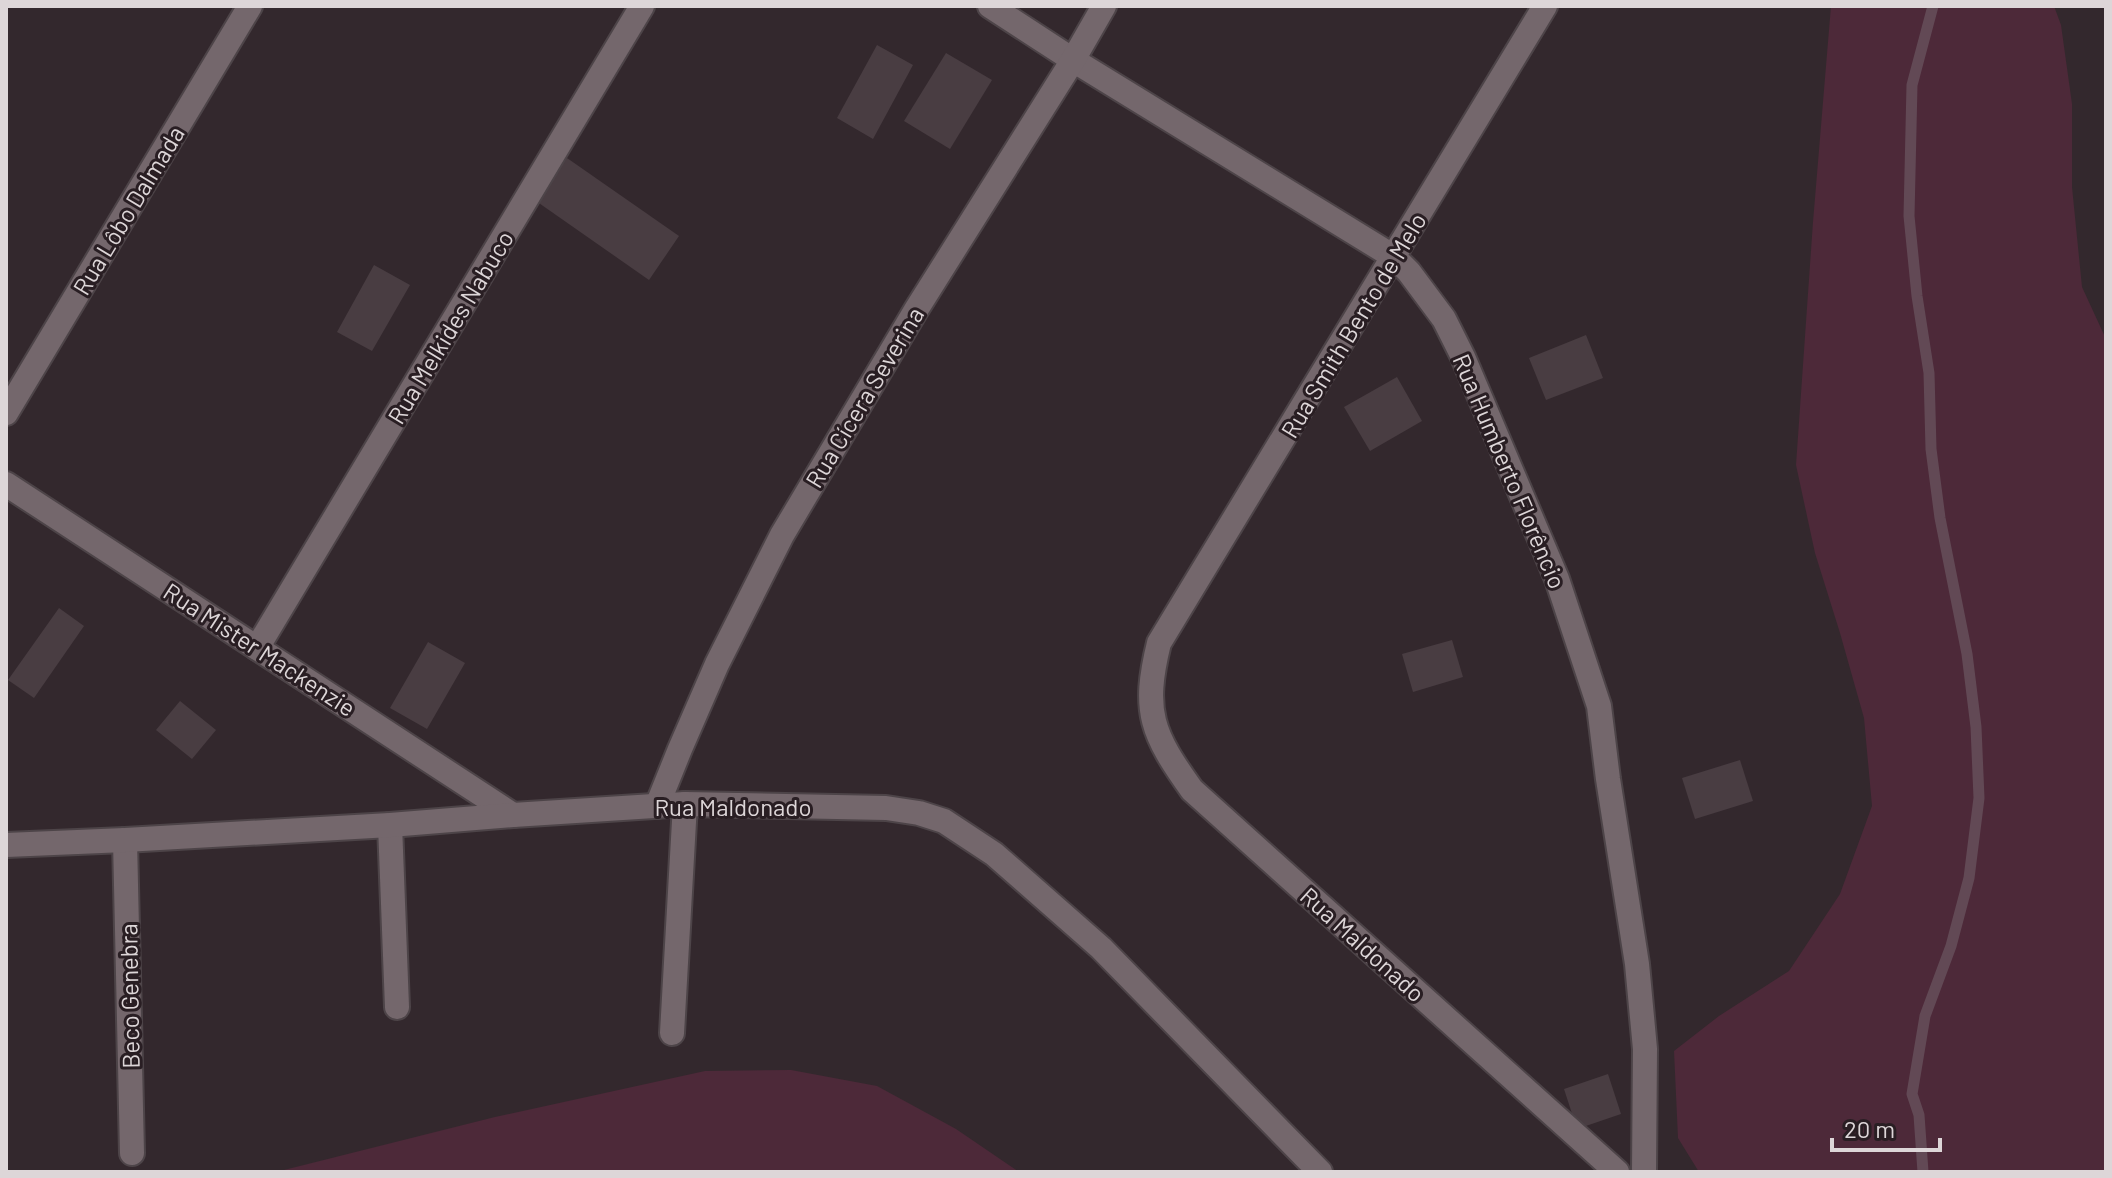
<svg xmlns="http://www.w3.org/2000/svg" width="2112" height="1178" font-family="Barlow,sans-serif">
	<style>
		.green { fill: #4d2939 }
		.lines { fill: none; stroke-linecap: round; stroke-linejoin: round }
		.stream { stroke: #624955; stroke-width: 11 }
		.building { fill: #493d42 }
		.street-casing { stroke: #4d4448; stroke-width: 28 }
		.street { stroke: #74676c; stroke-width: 24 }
		.labels { text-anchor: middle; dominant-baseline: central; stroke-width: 6; stroke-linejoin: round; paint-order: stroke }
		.street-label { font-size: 24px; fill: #ddd6d8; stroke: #291e23 }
	</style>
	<rect width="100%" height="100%" fill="#33282d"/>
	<g class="green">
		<polygon points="1831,6 2054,6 2061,25 2072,104 2072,187 2082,287 2106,339 2106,1172 1699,1172 1678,1138 1674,1051 1719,1016 1789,971 1840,894 1872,806 1864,718 1840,633 1815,553 1796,465 1813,222"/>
		<polygon points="791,1070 877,1086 956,1129 1019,1172 276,1172 495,1117 705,1071"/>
	</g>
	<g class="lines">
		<polyline class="stream" points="1923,1172 1919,1115 1912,1094 1925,1016 1951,946 1969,878 1979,798 1976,727 1967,654 1940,518 1931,449 1929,373 1917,296 1909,216 1912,85 1933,6"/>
	</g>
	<g class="building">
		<polygon points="877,45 913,65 873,139 837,118"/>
		<polygon points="946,53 992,80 950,149 904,121"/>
		<polygon points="567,158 679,236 649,280 536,201"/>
		<polygon points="374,265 410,285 372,351 337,332"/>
		<polygon points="1586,335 1603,378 1546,400 1529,358"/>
		<polygon points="1397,377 1422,421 1370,451 1344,407"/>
		<polygon points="59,608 84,626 34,698 8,680"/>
		<polygon points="1452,640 1463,677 1413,692 1402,654"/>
		<polygon points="428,642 465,663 427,729 390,708"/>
		<polygon points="180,701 216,730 192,759 156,730"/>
		<polygon points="1740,760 1753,801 1695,819 1682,778"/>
		<polygon points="1608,1074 1621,1114 1577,1129 1564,1089"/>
	</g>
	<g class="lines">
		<g class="street-casing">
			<g id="street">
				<polyline points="990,6 1073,60 1394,257 1409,272 1444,319 1463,357 1557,579 1599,706 1608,779 1637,964 1645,1049 1644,1172"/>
				<path d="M1545 6 1159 643C1142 712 1152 734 1192 790L1617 1172"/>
				<polyline points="6,413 250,6"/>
				<polyline points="6,484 513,815"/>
				<polyline points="257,648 642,6"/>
				<polyline points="657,806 680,749 717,664 782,535 916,310 1073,60 1104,6"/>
				<polyline points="390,825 397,1007"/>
				<polyline points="125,840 132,1153"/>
				<polyline points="6,845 125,840 390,825 513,815 685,804 886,808 919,813 944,821 994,854 1101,948 1320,1172"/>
				<polyline points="672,1033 685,804"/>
			</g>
		</g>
		<use href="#street" class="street"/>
	</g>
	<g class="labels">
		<g class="street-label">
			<text transform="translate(128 210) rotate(-59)">Rua Lôbo Dalmada</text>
			<text transform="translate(1353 325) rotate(-59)">Rua Smith Bento de Melo</text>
			<text transform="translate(450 327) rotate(-59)">Rua Melkides Nabuco</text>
			<text transform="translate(864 397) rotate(-59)">Rua Cícera Severina</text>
			<text transform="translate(1510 471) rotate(67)">Rua Humberto Florêncio</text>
			<text transform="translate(260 649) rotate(33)">Rua Mister Mackenzie</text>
			<text x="733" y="806">Rua Maldonado</text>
			<text transform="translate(1363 944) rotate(42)">Rua Maldonado</text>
			<text transform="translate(129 996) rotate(-91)">Beco Genebra</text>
		</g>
	</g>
	<rect width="2112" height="1178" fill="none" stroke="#ddd6d8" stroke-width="16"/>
	<path d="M1832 1138v12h108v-12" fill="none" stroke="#ddd6d8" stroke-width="4"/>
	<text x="1844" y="1138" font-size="24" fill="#ddd6d8" stroke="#291e23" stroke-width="6" paint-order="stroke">20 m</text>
</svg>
